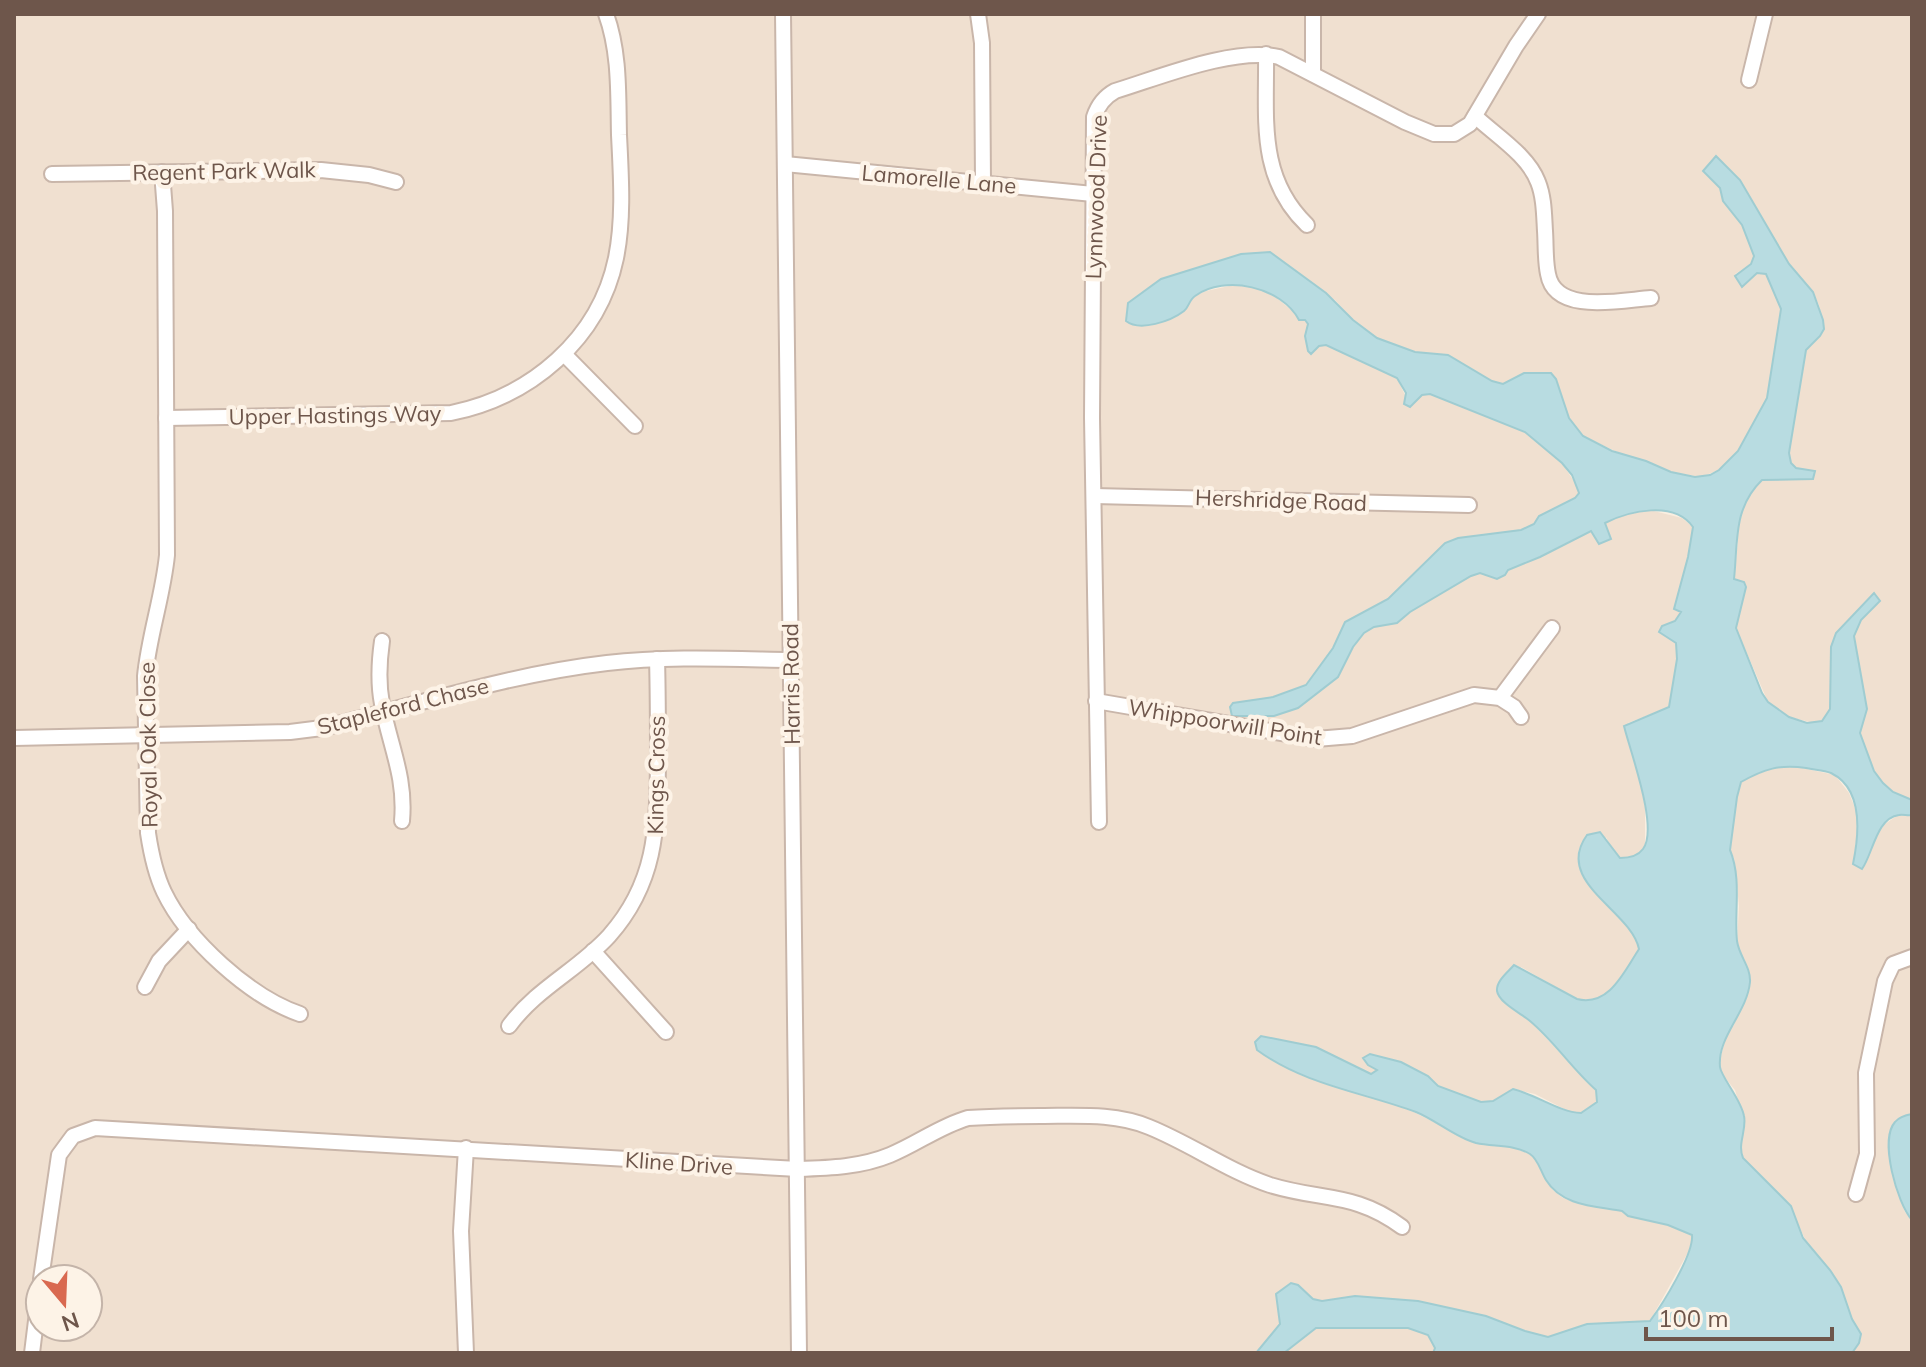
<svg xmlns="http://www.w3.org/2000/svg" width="1926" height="1367" font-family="Mulish,sans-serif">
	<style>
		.residential { fill: #f0e0d0; fill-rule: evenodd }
		.water { fill: #b8dce1; stroke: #9fccd1; stroke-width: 2 }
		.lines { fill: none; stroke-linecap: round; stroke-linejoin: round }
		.minor-casing { stroke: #c9b6aa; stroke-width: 18 }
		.minor { stroke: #fff; stroke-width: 14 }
		.labels { text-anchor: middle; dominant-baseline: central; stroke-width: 8; stroke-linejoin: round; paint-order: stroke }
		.street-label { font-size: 22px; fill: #6e564b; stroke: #fdf3e7 }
	</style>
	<rect width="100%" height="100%" fill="#faefe1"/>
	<g class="residential">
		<path d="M14 14H1912V800L1893 792 1883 783 1874 771 1860 733 1867 709 1854 636 1861 620 1880 601 1836 633 1831 647 1830 709 1822 721 1814 723 1789 717 1768 702 1736 628 1746 588 1734 579 1738 541 1737 528 1741 508 1749 493 1762 480 1813 479 1796 468 1791 463 1789 453 1806 350 1824 329 1819 305 1813 292 1789 264 1740 180 1709 175 1720 188 1723 201 1742 225 1754 256 1751 264 1735 274 1746 281 1757 273 1766 274 1781 309 1780 328 1767 398 1749 433 1738 451 1719 470 1701 477 1671 472 1646 461 1628 457 1583 436 1569 418 1551 373H1524L1503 384 1492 381 1448 355 1415 352 1377 338 1353 320 1335 300 1241 254 1161 279 1126 311 1127 321 1132 325 1190 302 1195 296 1206 291 1234 285 1241 284 1271 293 1308 324 1305 336 1308 351 1311 353 1319 346 1326 345 1397 378 1410 406 1422 395 1430 394 1525 432 1562 463 1577 486 1579 493 1575 498 1539 516 1534 524 1521 530 1458 538 1445 543 1388 599 1345 622 1333 648 1306 685 1273 697 1230 707 1318 691 1338 677 1353 647 1364 633 1374 627 1397 623 1410 612 1471 576 1480 573 1505 575 1507 570 1540 557 1591 531 1600 544 1604 523 1613 519 1637 511 1650 510 1682 518 1693 527 1688 557 1674 608 1681 612 1675 621 1662 626 1676 643 1677 659 1669 707 1628 723 1629 745 1639 775 1645 808V846L1641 852 1628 858H1620L1614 853 1606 837 1601 900 1630 929 1637 938 1639 949 1620 979 1605 996 1586 1001 1577 999 1521 967 1530 1021 1596 1091 1598 1101 1581 1114 1572 1113 1535 1094 1513 1089 1493 1101 1481 1102 1438 1086 1428 1076 1401 1062 1371 1074 1315 1047 1261 1036 1474 1142 1505 1145 1533 1155 1553 1190 1563 1198 1577 1203 1622 1211 1628 1216 1668 1225 1692 1235 1691 1247 1650 1321 1587 1324 1549 1337 1525 1331 1486 1316 1418 1301 1355 1296 1322 1301 1313 1299 1298 1285 1276 1294 1280 1324 1256 1353H14ZM40 1279H88V1327H40Z"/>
		<polygon points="1788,765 1835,775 1849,793 1859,818 1853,864 1865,865 1877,835 1885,824 1898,815 1912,815 1912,1114 1889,1136 1889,1161 1905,1212 1912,1220 1912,1351 1908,1353 1852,1353 1859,1343 1861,1334 1852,1319 1841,1287 1830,1270 1809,1248 1790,1206 1743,1158 1740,1150 1745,1123 1735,1090 1721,1073 1719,1065 1727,1032 1734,1025 1749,971 1737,944 1739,906 1734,858 1730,850 1737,797 1741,782 1760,771"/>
		<polygon points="1316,1328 1408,1328 1428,1335 1435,1348 1433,1353 1284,1353"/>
	</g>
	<g class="water">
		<path d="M1716 156 1740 180 1789 264 1813 292 1823 320 1824 329 1820 336 1806 350 1789 453 1791 463 1796 468 1815 471 1813 479 1762 480C1733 508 1738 542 1734 579L1744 582 1746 587 1736 628 1762 693 1768 702 1789 717 1807 723 1822 721 1830 709 1831 647 1836 633 1874 593 1880 601 1861 620 1854 636 1867 709 1860 733 1874 771 1883 783 1893 792 1912 800V815C1908 816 1903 814 1899 815 1876 818 1873 854 1862 869L1853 864C1859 835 1864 789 1831 773 1823 770 1814 770 1806 768 1780 764 1764 769 1741 782L1737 797 1730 850C1742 879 1734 912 1737 941 1739 956 1751 967 1750 982 1747 1013 1717 1037 1720 1067 1721 1077 1741 1099 1744 1116 1747 1130 1737 1144 1743 1158L1791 1206 1803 1238 1830 1270 1841 1287 1852 1319 1861 1334 1859 1343 1852 1353H1433L1435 1348 1428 1335 1408 1328H1316L1284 1353H1256L1280 1324 1276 1294 1291 1283 1298 1285 1313 1299 1322 1301 1355 1296 1418 1301 1486 1316 1525 1331 1548 1337 1587 1324 1650 1321C1662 1305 1694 1254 1692 1235L1668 1225 1628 1216 1622 1211C1594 1206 1562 1206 1546 1180 1541 1172 1538 1159 1530 1154 1513 1144 1495 1147 1476 1143 1456 1138 1436 1120 1416 1112 1362 1092 1305 1085 1257 1050L1255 1042 1261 1036 1316 1047 1371 1074 1377 1070 1368 1065 1363 1058 1370 1054 1401 1062 1428 1076 1438 1086 1481 1102 1493 1101 1513 1089C1537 1095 1559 1112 1581 1113L1597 1102 1596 1090C1572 1069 1555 1042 1530 1021 1522 1014 1499 1003 1497 991 1496 981 1508 972 1514 965L1577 999C1609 1007 1624 972 1639 949 1631 910 1553 882 1587 835L1600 832 1620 858C1628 858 1638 856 1643 849 1659 828 1630 751 1624 726L1669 707 1677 659 1676 643 1659 632 1662 626 1675 621 1681 612 1674 609 1688 557 1693 527C1674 500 1629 511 1605 523L1611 539 1599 544 1591 531 1540 557 1508 570 1505 575 1497 579 1480 573 1471 576 1410 612 1397 623 1374 627 1364 633 1353 647 1338 677 1298 708 1274 716H1232L1230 707 1233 703 1273 697 1306 685 1333 648 1345 622 1388 599 1445 543 1458 538 1521 530 1534 524 1539 516 1575 498 1579 493 1572 475 1562 463 1525 432 1430 394 1422 395 1410 407 1404 404 1406 393 1397 378 1326 345 1319 346 1311 354 1308 351 1305 336 1308 324 1305 320H1299C1282 287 1225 274 1195 296 1189 300 1189 307 1184 311 1171 321 1140 332 1126 321L1128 303 1161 279 1241 254 1270 252 1326 293 1353 320 1377 338 1415 352 1448 355 1492 381 1503 384 1524 373H1551L1556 379 1569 418 1583 436 1612 451 1646 461 1671 472 1695 477 1710 475 1719 470 1738 451 1767 398 1781 309 1766 274 1757 273 1742 287 1735 276 1751 264 1754 256 1742 225 1723 201 1720 188 1703 171Z"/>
		<path d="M1912 1114V1220C1897 1203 1879 1140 1895 1122 1899 1117 1906 1115 1912 1114Z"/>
	</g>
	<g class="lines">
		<g class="minor-casing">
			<g id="minor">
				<polyline points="783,14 799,1353"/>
				<polyline points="978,14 982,43 983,183"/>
				<polyline points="1313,14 1313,74"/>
				<path d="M1266 54C1267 117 1257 177 1307 225"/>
				<polyline points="1749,80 1765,14"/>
				<path d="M1475 116C1495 135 1528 155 1538 182 1544 197 1544 214 1545 231 1546 245 1545 260 1548 274 1555 315 1621 300 1651 298"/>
				<polyline points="785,164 1093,194"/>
				<path d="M162 172 165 211 167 555C163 596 149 635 145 676L148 833C151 853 155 873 164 892 187 940 250 997 300 1014"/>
				<polyline points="52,174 321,170 369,175 396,182"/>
				<polyline points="564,354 635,426"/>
				<path d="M166 418 451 413C530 397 599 340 616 258 624 218 621 176 619 135 618 94 620 53 606 14"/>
				<polyline points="1094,496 1469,505"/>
				<path d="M382 641C379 662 378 683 382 704 390 746 406 777 402 821"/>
				<polyline points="1500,698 1552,628"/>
				<polyline points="1096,701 1316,739 1352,736 1474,695 1500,698 1514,707 1521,717"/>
				<path d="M14 738 290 732 322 728C416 705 511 674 607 663 668 656 730 659 791 660"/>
				<path d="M1099 822 1092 418 1094 117C1098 105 1104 97 1115 91 1161 77 1233 47 1279 57L1405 122 1434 134H1454L1470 124 1516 46 1538 14"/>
				<polyline points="593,951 666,1032"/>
				<polyline points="145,987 159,961 189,929"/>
				<path d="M509 1026C537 988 578 970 609 936 656 883 657 830 658 764 658 729 658 694 657 659"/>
				<polyline points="1856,1194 1867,1154 1866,1073 1885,981 1893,964 1912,957"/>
				<path d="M41 1279 59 1155 73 1136 95 1128 798 1169C830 1168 861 1167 890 1155 917 1144 940 1126 968 1118 993 1116 1017 1116 1041 1116 1078 1116 1115 1113 1149 1127 1191 1144 1228 1171 1270 1185 1322 1201 1355 1192 1402 1227"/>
				<polyline points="32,1353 40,1288"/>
				<polyline points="466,1353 461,1231 466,1148"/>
			</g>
		</g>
		<use href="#minor" class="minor"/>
	</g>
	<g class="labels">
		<g class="street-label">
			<text transform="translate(224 171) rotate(-1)">Regent Park Walk</text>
			<text transform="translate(939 179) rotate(5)">Lamorelle Lane</text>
			<text transform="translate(1096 197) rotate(-88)">Lynnwood Drive</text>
			<text transform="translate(335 415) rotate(-1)">Upper Hastings Way</text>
			<text transform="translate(1281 500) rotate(2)">Hershridge Road</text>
			<text transform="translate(791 684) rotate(-91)">Harris Road</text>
			<text transform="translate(403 706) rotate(-14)">Stapleford Chase</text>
			<text transform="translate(1225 722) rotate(9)">Whippoorwill Point</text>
			<text transform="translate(148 745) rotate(-91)">Royal Oak Close</text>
			<text transform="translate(656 775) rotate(-89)">Kings Cross</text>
			<text transform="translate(679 1163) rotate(4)">Kline Drive</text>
		</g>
	</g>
	<rect width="1926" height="1367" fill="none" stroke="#6e564b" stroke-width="32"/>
	<g transform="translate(64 1303) rotate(161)"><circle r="38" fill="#fdf3e7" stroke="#c4b4a9" stroke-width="2"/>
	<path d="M0-6L14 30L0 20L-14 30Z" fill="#d96950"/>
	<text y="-12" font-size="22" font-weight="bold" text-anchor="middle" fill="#6e564b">N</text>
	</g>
	<path d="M1646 1327v12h186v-12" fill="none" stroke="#6e564b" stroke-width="4"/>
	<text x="1658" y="1327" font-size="24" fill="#6e564b" stroke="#fdf3e7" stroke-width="6" paint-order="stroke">100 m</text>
</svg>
